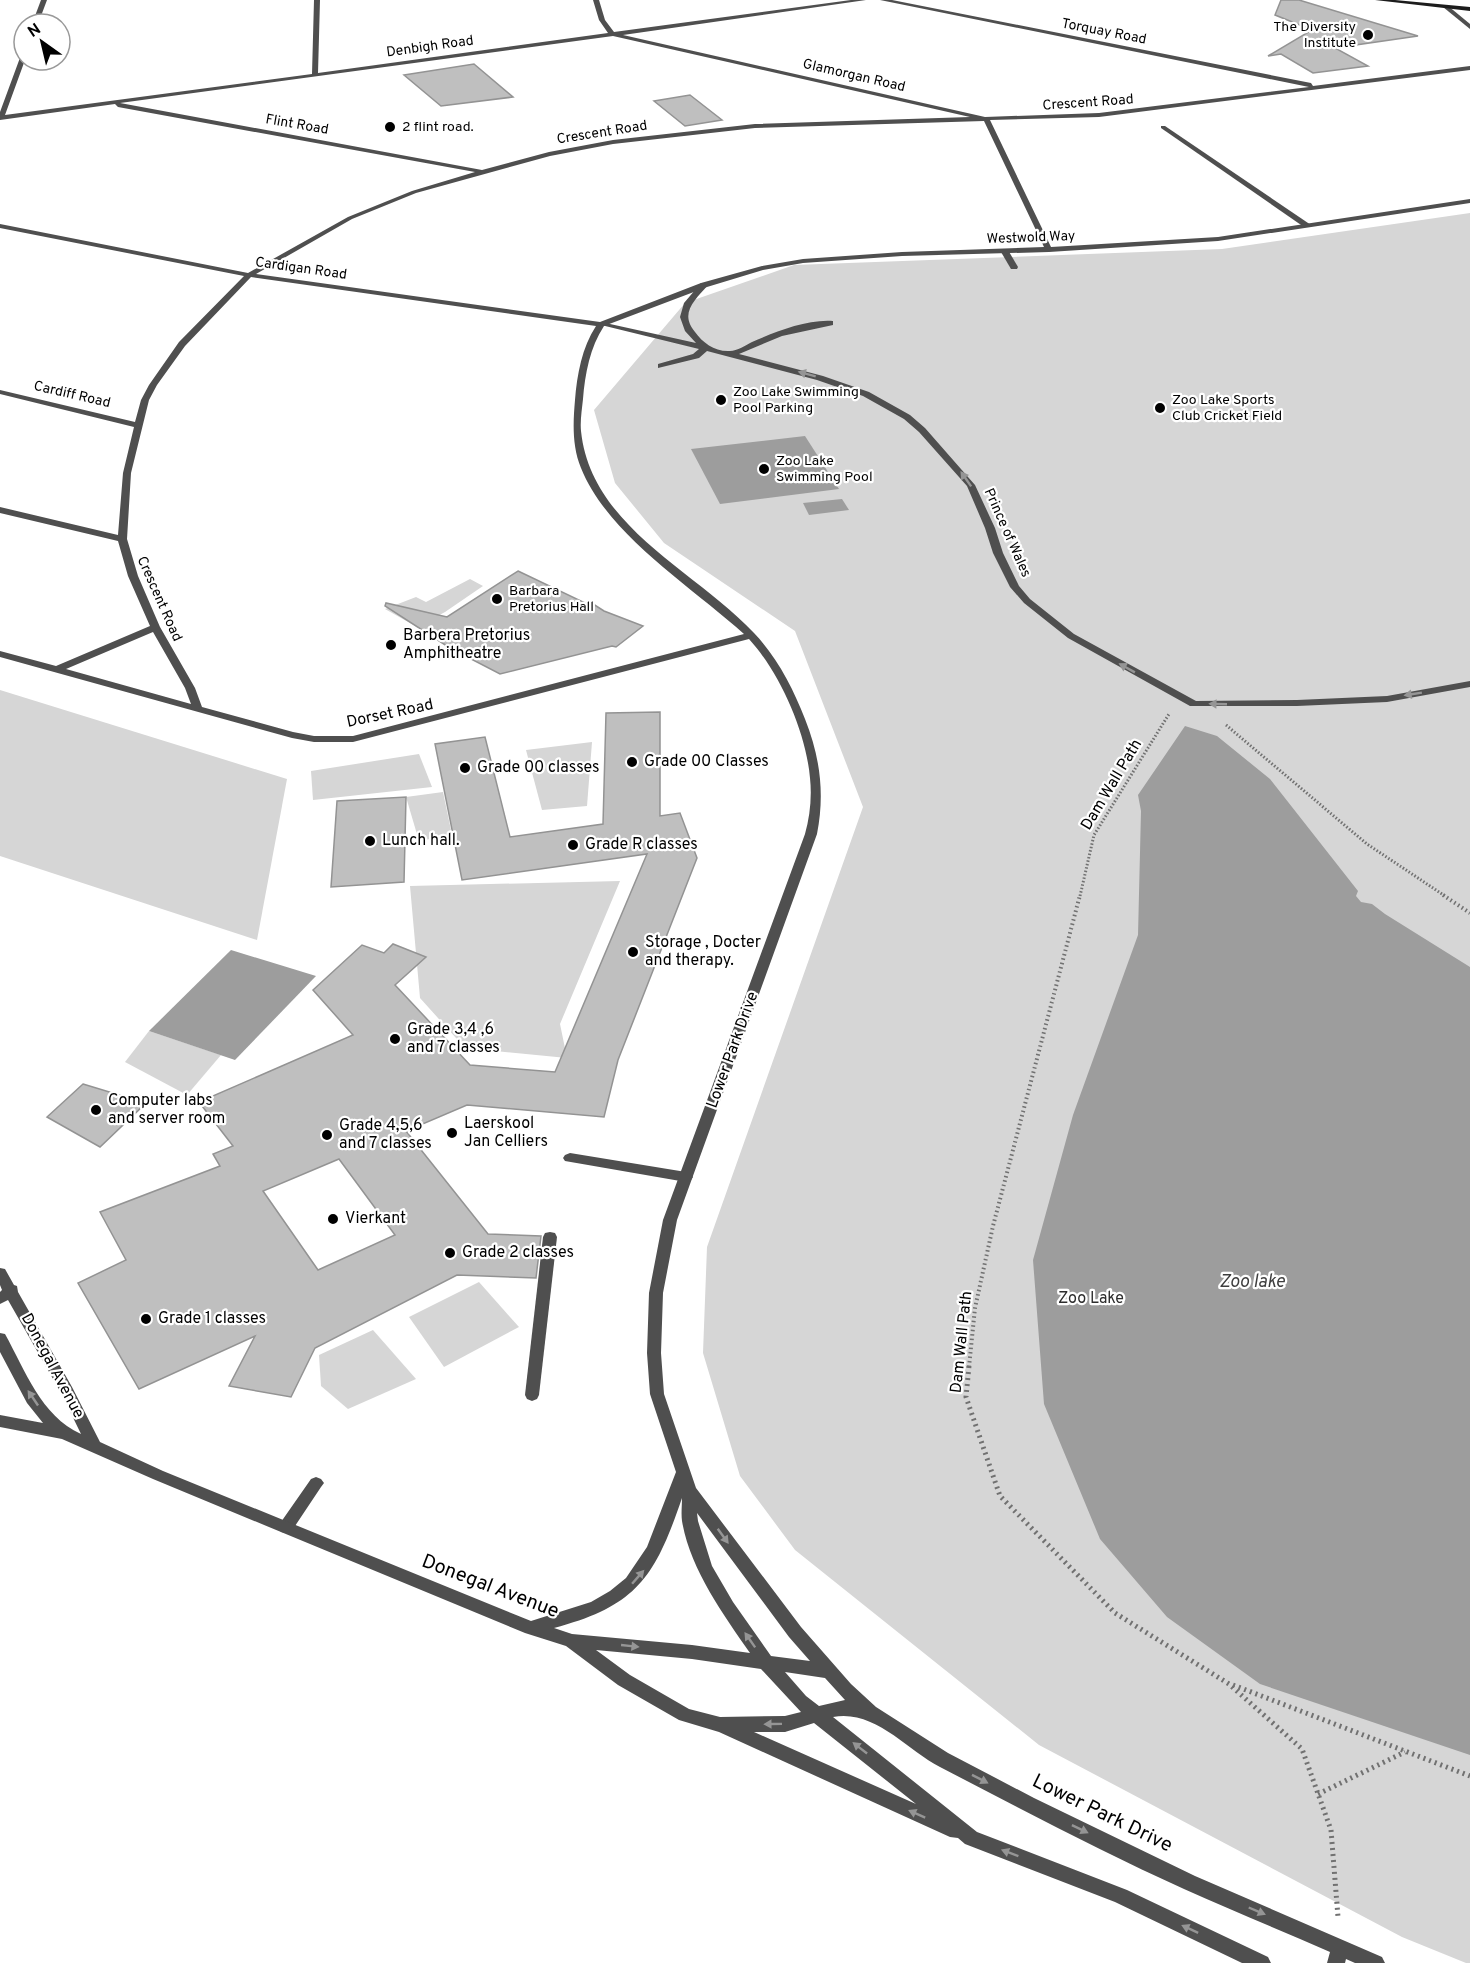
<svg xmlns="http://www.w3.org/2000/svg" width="1470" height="1963" font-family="Overpass,sans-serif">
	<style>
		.green { fill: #d6d6d6 }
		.water { fill: #9d9d9d }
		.building { fill: #bfbfbf; stroke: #939393; stroke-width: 1.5; fill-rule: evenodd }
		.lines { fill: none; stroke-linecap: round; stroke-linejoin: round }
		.path-far2 { stroke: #717171; stroke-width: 3; stroke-dasharray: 1.5 2; stroke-linecap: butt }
		.path-far1 { stroke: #717171; stroke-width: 4; stroke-dasharray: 1.5 3; stroke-linecap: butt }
		.path { stroke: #717171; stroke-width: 5; stroke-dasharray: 2 4; stroke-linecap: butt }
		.service { fill: #4f4f4f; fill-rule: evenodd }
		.minor { fill: #4f4f4f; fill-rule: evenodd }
		.secondary { fill: #1c1c1c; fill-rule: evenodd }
		.oneway { fill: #959595 }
		.poi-dot { fill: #000; stroke: #fff; stroke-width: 2 }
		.labels { text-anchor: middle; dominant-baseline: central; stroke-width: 4.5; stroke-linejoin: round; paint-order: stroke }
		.far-poi-label { font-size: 14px; fill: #000; stroke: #fff; text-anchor: start }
		.far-street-label { font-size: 14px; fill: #000; stroke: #fff }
		.poi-label { font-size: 16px; fill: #000; stroke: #fff; text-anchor: start }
		.street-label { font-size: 16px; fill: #000; stroke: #fff }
		.park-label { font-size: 16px; fill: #2d2d2d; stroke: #fff }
		.water-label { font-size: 18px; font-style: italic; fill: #3e3e3e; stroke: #fff }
		.near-street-label { font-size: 20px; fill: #000; stroke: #fff }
	</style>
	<rect width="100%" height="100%" fill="#fff"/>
	<g class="green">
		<polygon points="1470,213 1470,1963 1466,1963 1402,1937 1039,1745 795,1550 740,1476 703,1353 707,1247 863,807 795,631 664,543 615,483 594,410 685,303 794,265 1222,249"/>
		<polygon points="470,579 483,586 445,612 417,627 385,609 416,597 426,602"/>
		<polygon points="0,690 287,779 257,940 0,856"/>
		<polygon points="592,742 587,806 542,810 526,750"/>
		<polygon points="419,754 432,787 313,800 311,771"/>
		<polygon points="443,792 452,835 419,841 406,797"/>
		<polygon points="620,881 560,1024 567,1058 465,1048 420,998 410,886"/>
		<polygon points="149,1031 221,1055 187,1095 125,1062"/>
		<polygon points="479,1282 519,1327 444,1367 409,1317"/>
		<polygon points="373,1330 416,1379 348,1409 321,1386 319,1355"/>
	</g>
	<g class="water">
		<polygon points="805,436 839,489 720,504 691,449"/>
		<polygon points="842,499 849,510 809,515 803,503"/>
		<polygon points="1185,726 1217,736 1270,779 1358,891 1356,896 1361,902 1372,904 1385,914 1470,967 1470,1755 1260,1684 1167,1617 1100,1539 1044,1404 1033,1260 1073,1115 1138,935 1141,811 1138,795"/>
		<polygon points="231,950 316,976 235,1060 149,1031"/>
	</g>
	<g class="building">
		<polygon points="1281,0 1299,0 1418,36 1335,48 1368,66 1313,73 1281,54 1268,56 1312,30 1275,15"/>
		<polygon points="474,64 513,97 441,106 404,75"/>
		<polygon points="690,95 722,120 685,126 654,101"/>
		<polygon points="518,571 587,604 590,602 604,611 643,626 616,647 612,646 500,674 450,648 385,606 386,603 447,617"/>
		<path d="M660 712V816L680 813 697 858 618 1060 604 1117 467 1105 406 1131 488 1234 541 1236 536 1278 457 1275 315 1348 291 1397 229 1386 255 1336 139 1389 78 1283 126 1260 100 1212 220 1166 213 1154 233 1146 199 1102 353 1035 313 990 362 945 384 953 393 944 426 957 395 985 470 1065 555 1072 647 854 462 880 435 744 485 737 510 837 603 824 606 713ZM339 1159 395 1235 318 1270 263 1191Z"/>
		<polygon points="406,797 404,882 331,887 337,801"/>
		<polygon points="83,1084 146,1103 100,1147 47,1117"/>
	</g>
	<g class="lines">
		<g class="path-far2">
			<polyline points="1226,725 1367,844 1445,896"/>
			<polyline points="1080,896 1094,835 1169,714"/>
		</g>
		<g class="path-far1">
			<polyline points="1443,895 1470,913"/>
			<polyline points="969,1367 975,1308 993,1226 1080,895"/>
		</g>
		<g class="path">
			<polyline points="969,1366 966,1397 1000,1496 1115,1613 1229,1684 1302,1749 1331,1830 1338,1917"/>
			<polyline points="1233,1685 1470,1776"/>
			<polyline points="1318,1794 1405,1752"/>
		</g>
		<g class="service">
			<polygon points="1161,126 1165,126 1311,225 1304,227 1161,128"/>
			<polygon points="1002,250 1008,250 1018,267 1017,269 1011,269 1001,252"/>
			<path d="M701 283 708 285C695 300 679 313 695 332 703 343 715 352 730 351 737 351 746 345 752 342 775 332 807 319 833 321V325L782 336 739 354 823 376 869 392 910 415 925 428 975 485 995 528 1003 553 1019 586 1030 599 1074 634 1196 701 1297 700 1387 696 1470 681V687L1387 702 1297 706H1190L1068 638 1024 603 1010 587 993 553 985 528 967 486 919 432 904 419 863 396 817 380 707 351 699 358 658 368V364L693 354 699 349 597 324 601 322 696 343 685 331 680 317 684 303Z"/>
			<polygon points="570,1153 686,1172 691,1174 693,1177 691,1180 686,1182 565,1161 563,1158 565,1155"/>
			<polygon points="550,1232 555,1233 557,1237 539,1395 537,1399 532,1401 527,1399 525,1395 543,1237 545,1233"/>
			<polygon points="316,1477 321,1479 324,1483 321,1487 291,1532 286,1533 281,1532 278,1527 281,1522 311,1479"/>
		</g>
		<g class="minor">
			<polygon points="41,0 47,0 38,24 32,24"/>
			<path d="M314 0H320L318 73 608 33 599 20 593 0H599L605 20 614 32 851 0H866L623 35 985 117 1099 113 1309 87 880 0H892L1311 83 1313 86 1470 66V70L1099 117 990 120 1051 247 1218 237 1470 199V203L1218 241 1049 252 902 256 803 263 763 270 707 287 604 326C590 347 585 374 583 399 582 409 580 421 581 431 591 527 695 570 754 633 777 657 793 688 805 719 820 757 825 793 817 834L677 1220 663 1293 661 1353 664 1394 696 1488 801 1627 851 1684 876 1707 948 1753 1034 1798 1195 1876 1382 1957 1385 1963H1355L1346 1959 1345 1963H1327L1330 1952C1282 1931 1233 1911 1184 1889 1102 1852 1021 1809 940 1767 906 1749 874 1709 833 1717L977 1832 1127 1890 1268 1957 1271 1963H1242L1115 1902 965 1844 958 1838 950 1837 719 1732 679 1720 618 1685 566 1646 525 1633 153 1479 62 1439 0 1427V1415L43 1423 27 1403 0 1352V1333L5 1334C25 1370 41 1416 81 1434L61 1393 8 1300 0 1304V1292L2 1290 0 1285V1268L5 1269 14 1285 17 1286 18 1292 72 1387 100 1442 163 1471 531 1621 591 1602 610 1591 626 1578 647 1547 676 1472 650 1394 647 1353 649 1293 663 1220 805 834C810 816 812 797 810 778 806 732 780 673 749 639L353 742H314L292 738 0 657V651L56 666 150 626 128 576 118 541 0 513V507L118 535 123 473 134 427 0 394V390L135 422 141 400 149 385 179 342 244 276 0 228V224L248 273 348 217 412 191 475 172 118 107 115 104 0 120V112L21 55 24 53 25 60 5 115 312 74ZM613 36 970 117 755 124 613 140 549 152 482 170 120 103ZM984 121 1044 247 902 252 803 259 762 266 701 283 600 322 256 274 352 219 416 193 550 156 613 144 755 128ZM251 277 596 326C582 347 577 375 575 400 573 423 572 446 581 468 608 535 691 586 744 634L353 736H314L293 732 202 707 195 688 160 627 138 576 127 539 131 473 149 400 157 385 185 346ZM153 632 185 688 191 704 66 669ZM682 1498C682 1505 681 1514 682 1521 690 1569 723 1614 750 1653L692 1645 572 1634 554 1628C637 1606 655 1577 682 1498ZM697 1513 789 1637 810 1661 771 1656 733 1602 712 1566 698 1521ZM596 1650 692 1659 761 1669 801 1712 785 1716 720 1717 689 1709 630 1675ZM785 1672 825 1678 845 1700 819 1706 806 1696ZM814 1723 916 1804 754 1732H785Z"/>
			<polygon points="1443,5 1447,5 1470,24 1470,29 1443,7"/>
		</g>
		<polygon class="secondary" points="1375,0 1395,0 1470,7 1470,11"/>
	</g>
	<defs><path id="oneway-solid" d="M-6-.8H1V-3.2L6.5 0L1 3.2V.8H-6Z" transform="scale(1.5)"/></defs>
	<g class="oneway">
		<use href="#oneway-solid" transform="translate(807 374) rotate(-165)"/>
		<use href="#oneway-solid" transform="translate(966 479) rotate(-125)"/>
		<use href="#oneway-solid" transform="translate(1127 668) rotate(-151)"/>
		<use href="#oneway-solid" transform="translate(1413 694) rotate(171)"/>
		<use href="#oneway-solid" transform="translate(1218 704) rotate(-178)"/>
		<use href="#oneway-solid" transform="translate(33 1398) rotate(-124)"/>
		<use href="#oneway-solid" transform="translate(723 1536) rotate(54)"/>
		<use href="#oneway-solid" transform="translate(638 1577) rotate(-49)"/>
		<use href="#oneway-solid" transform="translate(750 1640) rotate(-125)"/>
		<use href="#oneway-solid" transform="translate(630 1646) rotate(6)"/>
		<use href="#oneway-solid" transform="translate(773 1724) rotate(179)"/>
		<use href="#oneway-solid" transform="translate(860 1748) rotate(-142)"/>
		<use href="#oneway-solid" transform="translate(980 1779) rotate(27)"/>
		<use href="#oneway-solid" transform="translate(917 1814) rotate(-156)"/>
		<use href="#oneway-solid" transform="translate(1080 1829) rotate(26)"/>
		<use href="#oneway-solid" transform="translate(1010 1853) rotate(-159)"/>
		<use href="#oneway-solid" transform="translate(1257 1911) rotate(23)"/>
		<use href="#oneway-solid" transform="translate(1190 1929) rotate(-155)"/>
	</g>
	<g class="poi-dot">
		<circle cx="1368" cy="35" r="6"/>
		<circle cx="390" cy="127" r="6"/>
		<circle cx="721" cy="400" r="6"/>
		<circle cx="1160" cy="408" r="6"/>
		<circle cx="764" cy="469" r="6"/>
		<circle cx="497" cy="599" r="6"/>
		<circle cx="391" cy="645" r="6"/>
		<circle cx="632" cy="762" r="6"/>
		<circle cx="465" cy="768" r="6"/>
		<circle cx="370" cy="841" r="6"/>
		<circle cx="573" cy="845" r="6"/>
		<circle cx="633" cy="952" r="6"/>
		<circle cx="395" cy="1039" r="6"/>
		<circle cx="96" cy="1110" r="6"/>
		<circle cx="452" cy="1133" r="6"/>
		<circle cx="327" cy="1135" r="6"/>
		<circle cx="333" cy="1219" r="6"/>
		<circle cx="450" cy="1253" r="6"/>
		<circle cx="146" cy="1319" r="6"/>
	</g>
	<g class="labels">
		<g class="far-poi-label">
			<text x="1356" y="27" text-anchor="end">The Diversity<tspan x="1356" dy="16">Institute</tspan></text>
			<text x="402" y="127">2 flint road.</text>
			<text x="733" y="392">Zoo Lake Swimming<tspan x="733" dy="16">Pool Parking</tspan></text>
			<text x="1172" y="400">Zoo Lake Sports<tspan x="1172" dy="16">Club Cricket Field</tspan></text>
			<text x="776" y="461">Zoo Lake<tspan x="776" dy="16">Swimming Pool</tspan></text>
			<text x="509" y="591">Barbara<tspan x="509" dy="16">Pretorius Hall</tspan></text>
		</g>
		<g class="far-street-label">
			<text transform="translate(1104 32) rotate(11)">Torquay Road</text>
			<text transform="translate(430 47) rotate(-8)">Denbigh Road</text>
			<text transform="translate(854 76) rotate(13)">Glamorgan Road</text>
			<text transform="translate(1088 103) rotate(-4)">Crescent Road</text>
			<text transform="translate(297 125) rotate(10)">Flint Road</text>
			<text transform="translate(602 133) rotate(-9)">Crescent Road</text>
			<text transform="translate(1031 238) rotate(-2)">Westwold Way</text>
			<text transform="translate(301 269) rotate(8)">Cardigan Road</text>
			<text transform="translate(72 395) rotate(13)">Cardiff Road</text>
			<text transform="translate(1007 533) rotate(66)">Prince of Wales</text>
			<text transform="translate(159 599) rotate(66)">Crescent Road</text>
		</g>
		<g class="poi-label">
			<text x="403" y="636">Barbera Pretorius<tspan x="403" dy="18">Amphitheatre</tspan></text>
			<text x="644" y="762">Grade 00 Classes</text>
			<text x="477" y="768">Grade 00 classes</text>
			<text x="382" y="841">Lunch hall.</text>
			<text x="585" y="845">Grade R classes</text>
			<text x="645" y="943">Storage , Docter<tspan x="645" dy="18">and therapy.</tspan></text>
			<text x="407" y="1030">Grade 3,4 ,6<tspan x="407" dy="18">and 7 classes</tspan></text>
			<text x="108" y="1101">Computer labs<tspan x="108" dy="18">and server room</tspan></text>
			<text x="464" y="1124">Laerskool<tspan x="464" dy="18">Jan Celliers</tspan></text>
			<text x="339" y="1126">Grade 4,5,6<tspan x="339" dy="18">and 7 classes</tspan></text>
			<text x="345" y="1219">Vierkant</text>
			<text x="462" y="1253">Grade 2 classes</text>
			<text x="158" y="1319">Grade 1 classes</text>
		</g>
		<g class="street-label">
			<text transform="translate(390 714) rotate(-12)">Dorset Road</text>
			<text transform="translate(1112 785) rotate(-59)">Dam Wall Path</text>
			<text transform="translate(733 1050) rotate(-70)">Lower Park Drive</text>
			<text transform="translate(962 1342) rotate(-84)">Dam Wall Path</text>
			<text transform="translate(52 1366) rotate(62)">Donegal Avenue</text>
		</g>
		<g class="park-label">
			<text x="1091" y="1299">Zoo Lake</text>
		</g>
		<g class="water-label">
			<text x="1252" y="1282">Zoo lake</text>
		</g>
		<g class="near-street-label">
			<text transform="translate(490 1587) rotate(21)">Donegal Avenue</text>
			<text transform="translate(1102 1814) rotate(26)">Lower Park Drive</text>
		</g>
	</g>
	<g transform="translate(42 42) rotate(326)"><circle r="28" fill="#ffffff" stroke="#999999" stroke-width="1.5"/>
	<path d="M0-4.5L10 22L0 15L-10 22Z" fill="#000000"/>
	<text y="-9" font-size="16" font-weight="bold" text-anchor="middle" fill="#000000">N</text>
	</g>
</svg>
